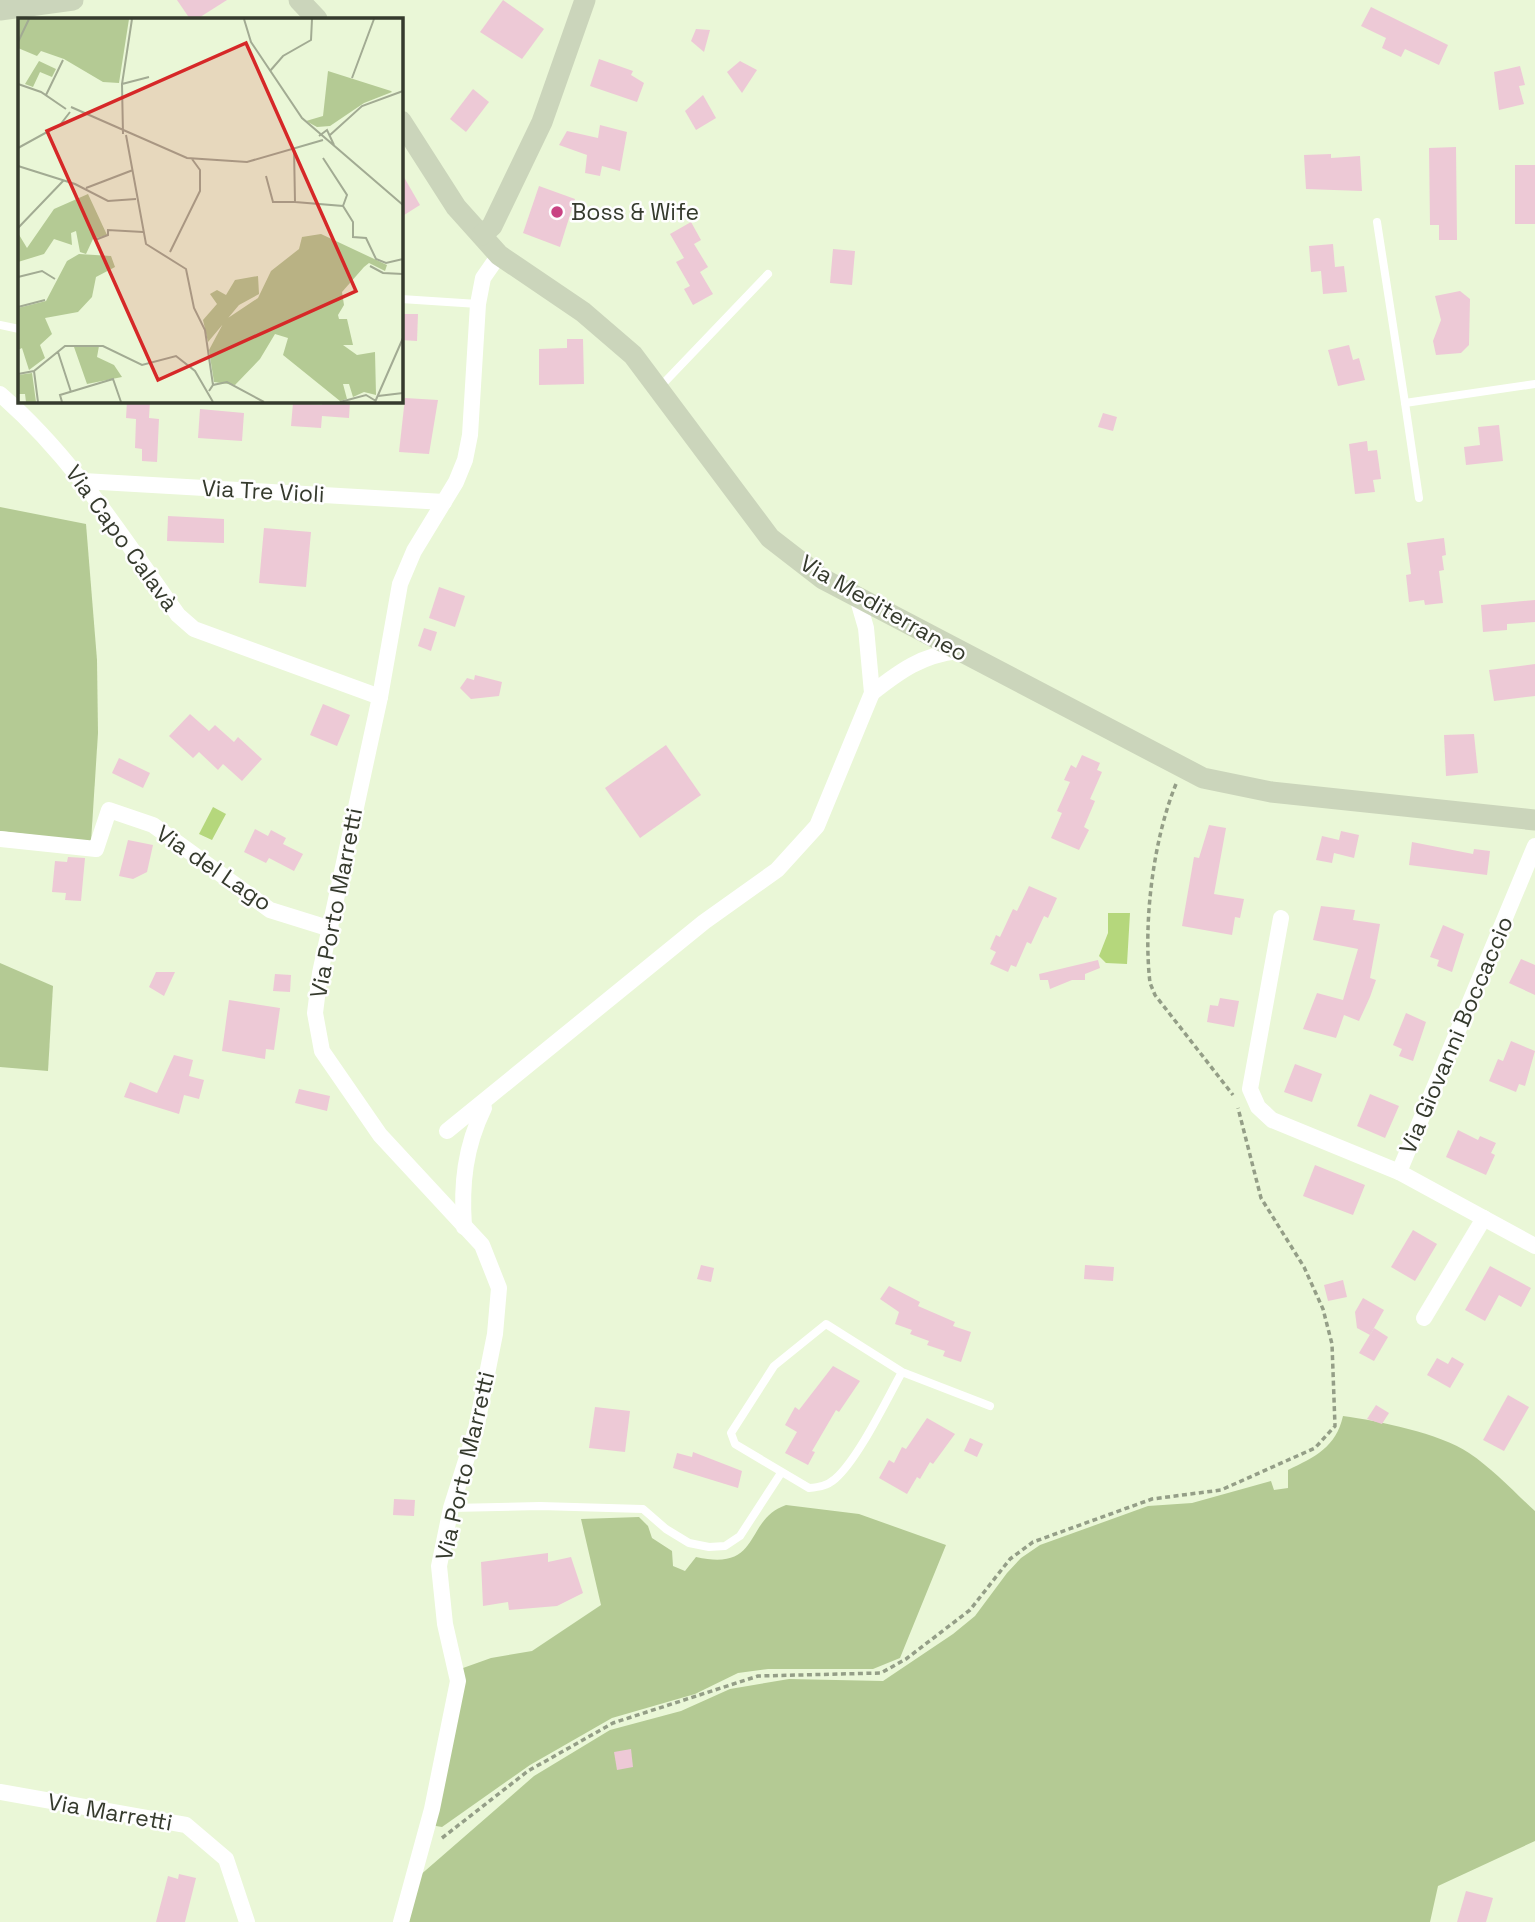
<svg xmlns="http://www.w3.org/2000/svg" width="1535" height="1922" font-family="'Space Grotesk',sans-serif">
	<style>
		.green { fill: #b4ca94 }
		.water { fill: #b5d77c }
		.building { fill: #edc9d6 }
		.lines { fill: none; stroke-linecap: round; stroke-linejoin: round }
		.path { stroke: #949e87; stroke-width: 3.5; stroke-dasharray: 5 3.5; stroke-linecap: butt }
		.lane { stroke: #fff; stroke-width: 8 }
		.street { stroke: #fff; stroke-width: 16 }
		.secondary { stroke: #cbd5bb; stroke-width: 21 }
		.poi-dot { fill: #c94383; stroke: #fefefe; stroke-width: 2.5 }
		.labels { text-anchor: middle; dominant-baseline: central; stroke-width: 5; stroke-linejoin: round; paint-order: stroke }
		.poi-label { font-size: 23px; fill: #353a2d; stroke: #fefefe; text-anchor: start }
		.street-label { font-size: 23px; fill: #353a2d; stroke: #fefefe }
		.inset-road { fill: none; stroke: #a2ab93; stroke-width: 2 }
		.view { fill: #d62828; fill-opacity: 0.15; stroke: #d62828; stroke-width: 3.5 }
		.inset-edge { fill: none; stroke: #353a2d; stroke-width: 3.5 }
	</style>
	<rect width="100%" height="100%" fill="#eaf7d7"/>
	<g class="green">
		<polygon points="0,507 86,524 97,660 98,733 91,842 0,831"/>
		<polygon points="0,963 53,986 48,1071 0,1067"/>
		<path d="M1343 1416C1379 1421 1439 1433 1469 1453 1493 1469 1514 1492 1535 1511V1841L1438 1886 1430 1922H409L418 1877 534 1776 610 1730 681 1711 730 1689 789 1679 883 1681 953 1634 975 1616 1007 1573 1021 1558 1040 1545 1148 1506 1192 1503 1271 1481 1274 1490 1288 1488V1470C1315 1457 1336 1447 1343 1416Z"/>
		<path d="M786 1505 859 1514 946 1545 900 1658 873 1669H768L738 1673 695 1694 612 1718 530 1765 442 1827 436 1826 433 1823 463 1668 491 1658 532 1651 601 1605 581 1519 639 1517 648 1526 652 1538 672 1551 673 1566 685 1571 696 1557C763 1572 743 1520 786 1505Z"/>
	</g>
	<g class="water">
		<polygon points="213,807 226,814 212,840 199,834"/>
		<polygon points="1108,913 1130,913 1127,964 1106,963 1099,956 1108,933"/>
	</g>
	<g class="building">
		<polygon points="177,0 227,0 197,19 190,19"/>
		<polygon points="503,0 544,29 522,59 480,32"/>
		<polygon points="1371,7 1448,45 1439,65 1405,49 1401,57 1382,48 1386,38 1361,26"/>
		<polygon points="696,29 710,30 704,52 691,41"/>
		<polygon points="599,59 633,71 631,75 644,83 637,102 590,86"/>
		<polygon points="740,61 757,70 742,93 727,72"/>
		<polygon points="1520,66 1525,85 1519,86 1524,104 1499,110 1494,72"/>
		<polygon points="473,89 489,102 466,132 450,119"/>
		<polygon points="703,95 716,118 696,130 685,111"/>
		<polygon points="600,125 627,132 620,171 602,166 600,176 585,173 587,155 559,145 567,131 598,138"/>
		<polygon points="1456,147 1457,240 1439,240 1439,225 1430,225 1429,148"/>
		<polygon points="1331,154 1331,158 1360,156 1362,191 1306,189 1304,155"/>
		<rect x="1515" y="165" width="20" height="59"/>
		<polygon points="401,172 420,205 401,217"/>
		<polygon points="539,186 575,199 560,247 523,233"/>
		<polygon points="691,222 701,240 694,244 708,267 700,272 713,294 693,305 684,289 690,286 676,262 684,258 670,234"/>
		<polygon points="1333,244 1335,267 1344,266 1347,292 1323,294 1321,271 1311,272 1309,246"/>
		<polygon points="833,249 855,251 852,285 830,283"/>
		<polygon points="1460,291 1470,299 1469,345 1461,353 1436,355 1433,341 1441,320 1435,296"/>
		<polygon points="401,314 418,314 417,341 401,340"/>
		<polygon points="567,339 583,339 584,384 539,385 539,349 567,348"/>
		<polygon points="1349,345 1353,360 1359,358 1365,380 1338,386 1328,350"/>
		<polygon points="405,398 438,400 429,454 399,452"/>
		<polygon points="127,401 150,401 149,418 159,419 157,462 142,461 142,449 135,448 136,419 126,418"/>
		<polygon points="323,401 350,401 349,418 322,416 321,428 291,426 293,403 322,405"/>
		<polygon points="200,409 244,413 242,441 198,438"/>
		<polygon points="1103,413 1117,417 1113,431 1098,427"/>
		<polygon points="1499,425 1503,461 1466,465 1464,447 1480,445 1478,427"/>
		<polygon points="1367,441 1368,451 1377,450 1381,479 1373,480 1375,492 1355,494 1349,444"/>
		<polygon points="168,516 224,519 224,543 167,541"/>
		<polygon points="264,528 311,532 306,587 259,583"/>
		<polygon points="1444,538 1446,555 1442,556 1444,570 1439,571 1443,603 1425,605 1424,600 1409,602 1406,575 1411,574 1407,543"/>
		<polygon points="439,587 465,596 455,627 429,618"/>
		<polygon points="1535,600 1535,622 1507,624 1507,630 1483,632 1481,605"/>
		<polygon points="424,628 437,632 431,651 418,646"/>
		<polygon points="1535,664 1535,696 1494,701 1489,670"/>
		<polygon points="475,675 502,682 499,696 471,699 460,688 467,678 474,680"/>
		<polygon points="323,704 350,715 337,746 310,735"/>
		<polygon points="190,714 209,731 215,725 234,742 238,737 262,759 242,781 223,764 218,770 199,752 193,758 169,736"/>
		<polygon points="1474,734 1478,773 1446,776 1444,735"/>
		<polygon points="666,745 701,795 640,838 605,788"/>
		<polygon points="1082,755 1100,763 1097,770 1102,772 1090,799 1095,801 1084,827 1089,830 1079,850 1051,838 1062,813 1057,811 1070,782 1064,780 1071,765 1076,768"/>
		<polygon points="119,758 150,773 143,788 112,773"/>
		<polygon points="1209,825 1226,828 1214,894 1244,899 1240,918 1235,917 1232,935 1182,926 1194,857 1199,858"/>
		<polygon points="255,829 268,836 271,830 286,838 283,844 303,854 294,871 269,858 266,863 244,852"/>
		<polygon points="1341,831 1359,835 1354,858 1334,853 1332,863 1316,860 1322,836 1339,840"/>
		<polygon points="128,840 153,845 147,872 133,879 119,876"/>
		<polygon points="1412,842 1473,854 1474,849 1490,851 1487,875 1409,865"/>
		<polygon points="68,857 85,858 81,901 65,900 66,893 52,892 55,861 67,862"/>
		<polygon points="1029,886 1057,898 1048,918 1044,916 1031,944 1027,942 1016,967 1011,965 1008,972 990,964 996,952 990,949 996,935 1000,937 1013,909 1017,911"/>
		<polygon points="1321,906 1355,910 1353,920 1380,924 1370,978 1376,980 1370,997 1359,1021 1344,1015 1336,1038 1303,1029 1317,993 1343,1000 1358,949 1313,940"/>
		<polygon points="1443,925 1464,934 1452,972 1437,966 1439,960 1430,957"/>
		<polygon points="1521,959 1535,965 1535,995 1509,983"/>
		<polygon points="1098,960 1100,968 1085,974 1085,980 1072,980 1050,989 1048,980 1040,980 1039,974"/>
		<polygon points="156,972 175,972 164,996 149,987"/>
		<polygon points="275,974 291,975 290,992 273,991"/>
		<polygon points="1220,998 1239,1001 1234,1027 1207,1022 1210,1005 1218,1006"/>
		<polygon points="229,1000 280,1008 274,1050 266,1049 265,1059 222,1051"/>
		<polygon points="1406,1013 1426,1022 1413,1061 1399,1056 1402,1049 1393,1045"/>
		<polygon points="1511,1041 1535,1051 1525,1086 1519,1084 1516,1092 1489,1081 1498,1059 1503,1061"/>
		<polygon points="174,1055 193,1060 189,1076 204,1080 199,1099 184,1095 179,1114 124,1097 130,1082 157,1093"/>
		<polygon points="1295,1064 1322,1074 1312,1102 1284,1092"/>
		<polygon points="299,1089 330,1096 327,1111 295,1103"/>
		<polygon points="1370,1094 1399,1106 1385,1138 1357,1126"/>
		<polygon points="1458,1130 1478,1140 1480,1136 1496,1143 1491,1153 1495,1155 1486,1175 1446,1157"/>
		<polygon points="1315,1165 1365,1185 1353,1215 1303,1196"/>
		<polygon points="1413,1230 1437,1244 1415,1281 1391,1267"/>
		<polygon points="701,1265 714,1268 711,1282 697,1279"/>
		<polygon points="1085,1265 1114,1267 1113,1281 1084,1279"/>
		<polygon points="1490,1266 1531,1288 1521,1307 1499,1295 1485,1321 1465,1310"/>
		<polygon points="1343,1280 1347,1297 1328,1301 1324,1285"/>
		<polygon points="889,1286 920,1302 918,1306 955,1322 953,1326 971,1332 961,1362 943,1356 945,1351 927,1345 929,1341 910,1334 912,1330 895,1324 899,1312 880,1299"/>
		<polygon points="1363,1298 1384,1310 1370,1335 1357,1328 1355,1312"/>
		<polygon points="1374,1328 1388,1337 1374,1361 1359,1353"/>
		<polygon points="1452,1357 1464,1364 1450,1388 1427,1375 1437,1358 1448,1364"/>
		<polygon points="833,1366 860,1381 839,1412 836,1410 812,1451 815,1452 808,1465 785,1453 797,1432 785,1425 795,1407 799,1410"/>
		<polygon points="1508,1395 1529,1407 1504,1451 1483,1440"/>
		<polygon points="1376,1405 1389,1413 1382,1424 1367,1419"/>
		<polygon points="595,1407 630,1411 625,1452 589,1448"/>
		<polygon points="927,1418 955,1434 933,1464 930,1462 920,1479 917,1477 907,1494 879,1478 889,1460 894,1463 902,1447 906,1449"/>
		<polygon points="970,1438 983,1444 977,1457 964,1451"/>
		<polygon points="693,1452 742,1471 738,1488 673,1468 677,1453 692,1457"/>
		<polygon points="394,1499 415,1500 414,1516 393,1515"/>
		<polygon points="548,1553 548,1562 571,1557 583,1593 557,1606 509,1610 508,1602 483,1606 481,1562"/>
		<polygon points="631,1749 633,1767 617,1770 614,1752"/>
		<polygon points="179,1874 196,1878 185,1922 156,1922 168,1876 178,1879"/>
		<polygon points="1466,1891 1493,1898 1486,1922 1457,1922"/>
	</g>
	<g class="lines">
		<g class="path">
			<path d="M1176 784C1153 840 1143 923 1150 983L1155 995 1233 1095"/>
			<polyline points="442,1838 528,1771 613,1723 758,1676 881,1673 906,1659 970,1610 1010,1559 1033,1542 1152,1499 1221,1490 1315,1448 1335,1426 1332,1344 1323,1309 1304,1267 1261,1198 1238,1108"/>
		</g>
		<g class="lane">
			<polyline points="1377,222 1405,403 1535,384"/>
			<polyline points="401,299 478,304"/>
			<polyline points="0,325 19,329"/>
			<polyline points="659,388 768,274"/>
			<polyline points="1405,403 1419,498"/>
			<path d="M902 1372C886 1401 858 1459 835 1479 827 1486 819 1487 809 1488L735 1444 731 1433 774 1366 826 1324 902 1372 990 1406"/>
			<polyline points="451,1508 540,1506 643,1509 666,1529 689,1543 709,1547 725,1546 740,1536 781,1473"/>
		</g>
		<g class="street">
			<path d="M0 394C72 456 123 538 178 615L194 629 380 697"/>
			<polyline points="83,481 444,502"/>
			<path d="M872 693C900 671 922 655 958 651"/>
			<polyline points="0,839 96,849 109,810 153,825 270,910 331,929"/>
			<polyline points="1281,918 1250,1089 1258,1107 1272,1120 1399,1172 1535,846"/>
			<polyline points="447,1131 704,922 777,870 817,826 872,693 866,628 857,597"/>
			<polyline points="1399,1172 1535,1246"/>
			<path d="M464 1227C461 1184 465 1147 484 1108"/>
			<polyline points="1424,1318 1484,1218"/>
			<polyline points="0,1792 186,1825 226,1859 247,1922"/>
			<polyline points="401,1922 432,1809 458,1681 445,1624 439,1566 451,1508 476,1429 495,1334 499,1288 482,1245 380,1135 322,1051 315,1013 320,973 380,697 400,584 414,551 456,482 465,460 470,435 478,304 483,278 499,255"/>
		</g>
		<g class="secondary">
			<polyline points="299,0 317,19"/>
			<polyline points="0,10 73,0"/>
			<polyline points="401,121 456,207 499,255 583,312 633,355 770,538 823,579 1203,778 1271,792 1535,820"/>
			<polyline points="482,235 492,226 542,122 585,0"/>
		</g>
	</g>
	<circle class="poi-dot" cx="557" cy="212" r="7"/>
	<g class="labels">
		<g class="poi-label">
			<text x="571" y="212">Boss &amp; Wife</text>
		</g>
		<g class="street-label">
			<text transform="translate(263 491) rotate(3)">Via Tre Violi</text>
			<text transform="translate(122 538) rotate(54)">Via Capo Calavà</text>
			<text transform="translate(884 608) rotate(30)">Via Mediterraneo</text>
			<text transform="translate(214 868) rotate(34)">Via del Lago</text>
			<text transform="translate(336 903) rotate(-79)">Via Porto Marretti</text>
			<text transform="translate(1456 1035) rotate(-67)">Via Giovanni Boccaccio</text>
			<text transform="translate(465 1466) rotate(-77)">Via Porto Marretti</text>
			<text transform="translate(110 1812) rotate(10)">Via Marretti</text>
		</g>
	</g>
	<g transform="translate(18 18)">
		<rect width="385" height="385" fill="#eaf7d7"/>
		<path d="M0 1H111L101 65 85 64 46 41 23 33 19 38 0 30ZM21 43 38 51 34 59 22 54 15 69 7 66ZM310 53 373 73 374 74 346 85 312 108 299 109 288 103 305 98ZM70 176 89 217 75 221 68 236 62 234 58 213 53 215 54 227 36 221 26 236 0 244V215L9 230 36 191ZM303 216 369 247 367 253 351 245 346 249 324 274 326 287 320 297 321 301H329L335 327H325L339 337 357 334 358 377 346 374 335 379 331 366H325L329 381 322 383 265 337 270 320 257 316 242 341 217 367 196 364 191 332 207 302 240 280 253 253 281 231 284 219ZM61 236 93 238 97 249 78 259 74 279 60 294 27 300 34 316 22 327 27 340 11 352 4 330 0 332V290L28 283 49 243ZM240 258 241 276 221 287 190 324 185 302 199 286 192 276 199 272 208 277 217 262ZM81 328 79 339 96 347 104 359 69 366 56 329ZM14 355 18 384H8L7 376H0V357Z" fill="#b4ca94"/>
		<path class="inset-road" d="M226 1 233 24 284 100 385 187M0 24 11 1M252 53 265 38 293 22 294 1M334 60 356 1M0 66 23 74 48 91M104 66 131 59M28 77 45 42M53 89 169 140 229 144 305 122M105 116 104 66 114 1M108 117 128 226 168 251 176 290 187 312 195 367M312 117 344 88 385 73M301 118 309 112 316 127M0 130 42 107 52 94M305 140 329 177 325 188M0 148 57 166 90 183 118 181M248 158 255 184H277L276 130M68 170 115 152M277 184 325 188 335 204V219L348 220 358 241 368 245 385 241M0 210 46 162M77 222 90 217V212L125 214M152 234 182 173V152L174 141M352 248 365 255 385 256M0 259 24 253 37 261M0 289 27 282M40 334 53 374M16 353 20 384M0 356 16 353 47 328H85L124 347 158 338 177 353 195 384M191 373 195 367 209 364 246 384M360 378 385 375M44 384 42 377 95 361 103 384M322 384 348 377 358 383M357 384 385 320"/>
		<path class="view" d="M228 25 338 273 140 362 29 113Z"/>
		<rect width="385" height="385" class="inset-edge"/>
	</g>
</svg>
